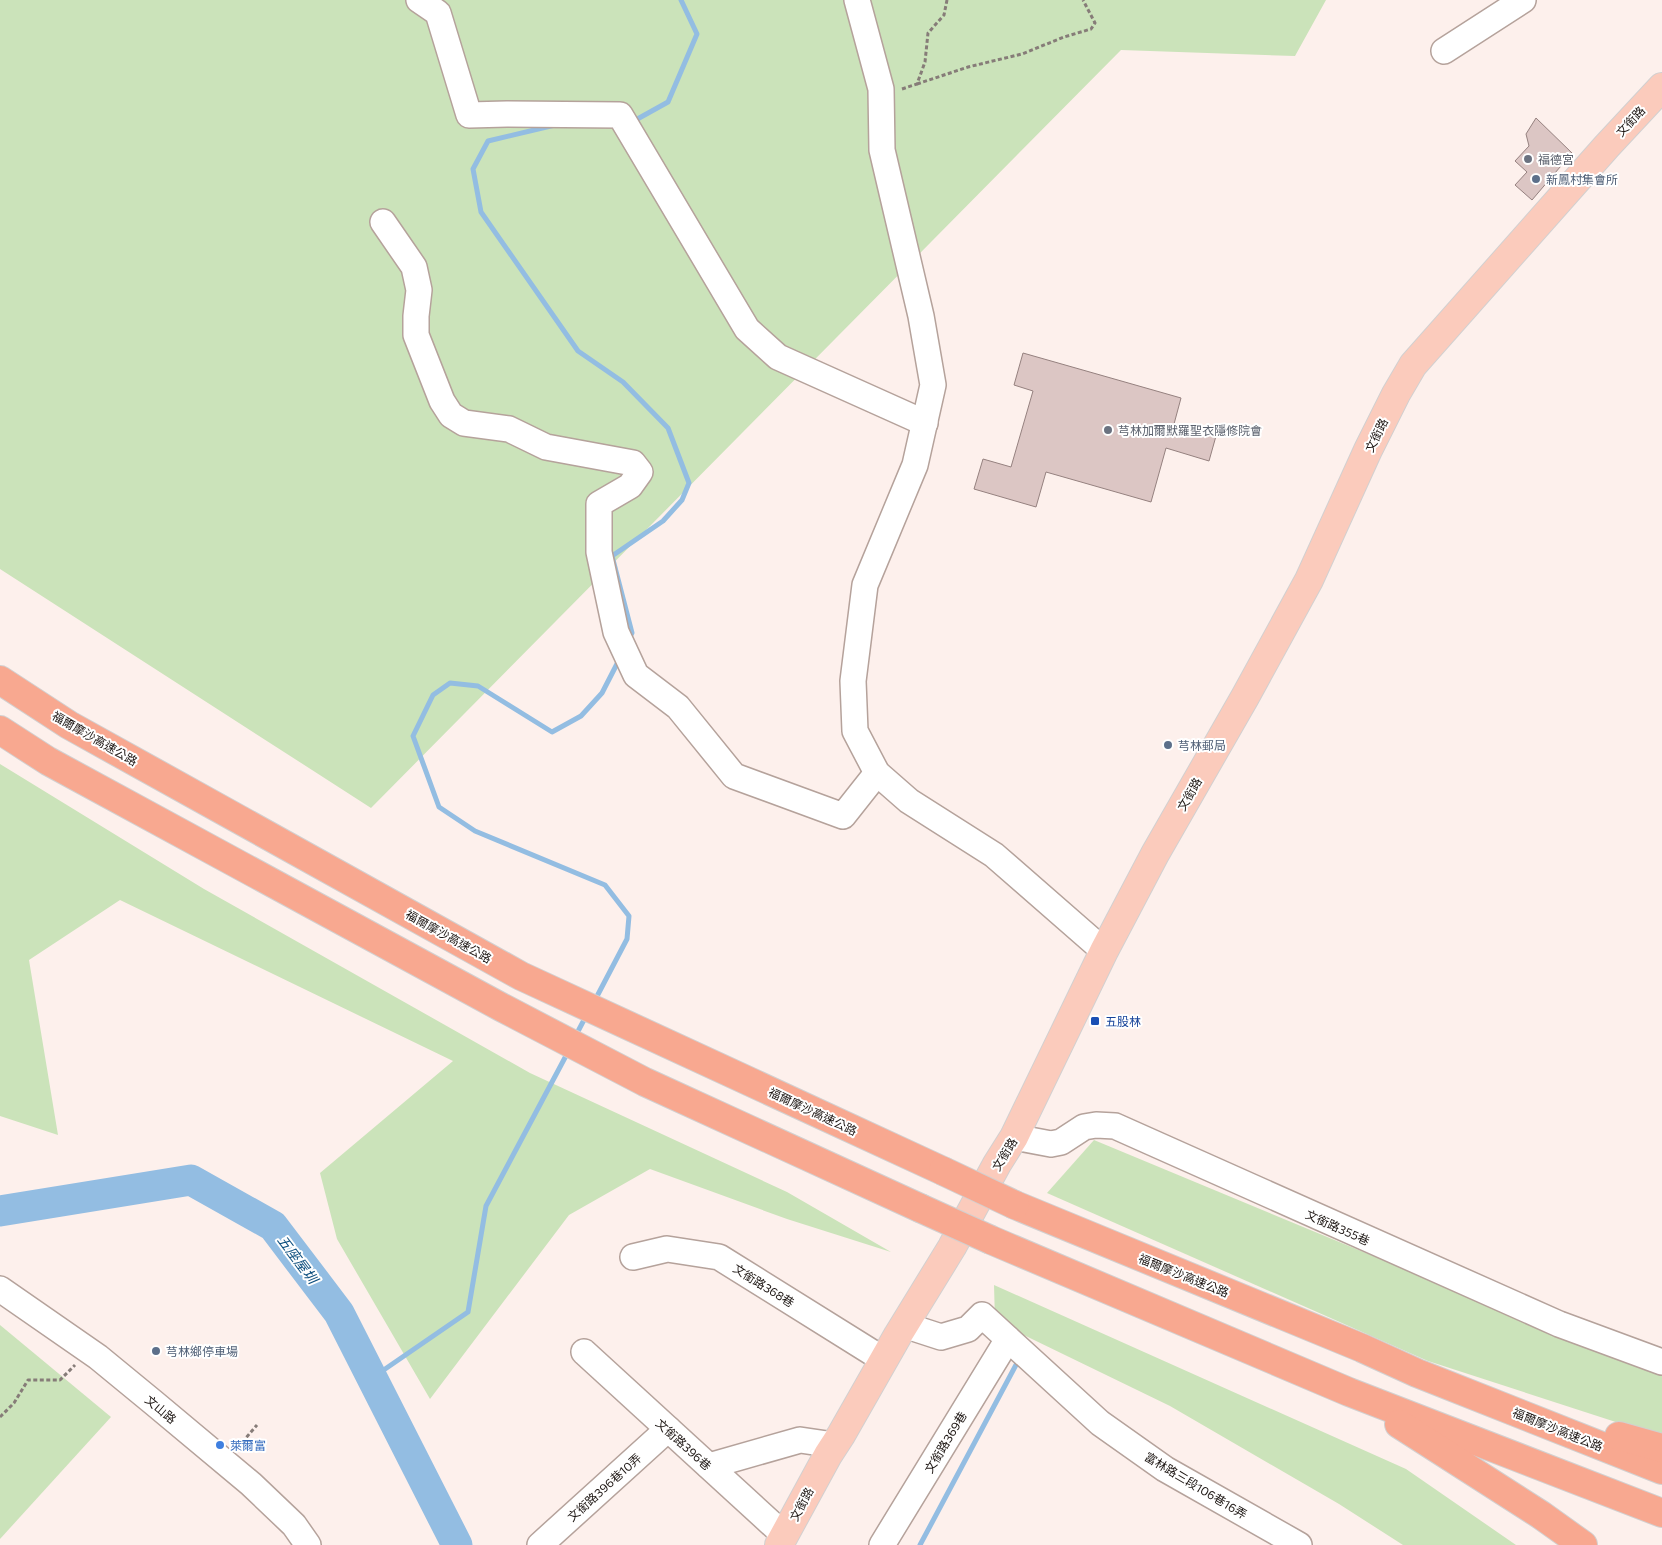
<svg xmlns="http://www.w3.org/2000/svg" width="1662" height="1545" font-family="Commissioner,'Noto Sans TC',sans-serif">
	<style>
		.green { fill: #cbe3ba }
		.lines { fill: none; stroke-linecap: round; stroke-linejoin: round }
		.stream { stroke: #93bde2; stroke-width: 5 }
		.river { stroke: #93bde2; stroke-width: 31 }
		.building { fill: #dcc6c4; stroke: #95817f }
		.minor-casing { stroke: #b5a29b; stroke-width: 28 }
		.major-casing { stroke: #d2d0d0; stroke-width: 30 }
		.highway-casing { stroke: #d2d0d0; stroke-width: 30 }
		.path { stroke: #867c78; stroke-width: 3; stroke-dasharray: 4 2.5; stroke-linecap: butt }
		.minor { stroke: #fff; stroke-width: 25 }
		.major { stroke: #fbcbbc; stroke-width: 28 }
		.highway { stroke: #f8a890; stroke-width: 28 }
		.highway-bridge-casing { stroke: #d2d0d0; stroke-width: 30; stroke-linecap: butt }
		.highway-bridge { stroke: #f8a890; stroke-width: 28 }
		.worship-dot { fill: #6b7280; stroke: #fff; stroke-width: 2 }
		.service-dot { fill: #5c6f8a; stroke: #fff; stroke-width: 2 }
		.transit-dot { fill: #1a4fb4; stroke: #fff; stroke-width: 2 }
		.shop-dot { fill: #3f7fe0; stroke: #fff; stroke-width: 2 }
		.labels { text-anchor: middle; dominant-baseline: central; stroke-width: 4; stroke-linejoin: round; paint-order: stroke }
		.street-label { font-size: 12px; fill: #1c1512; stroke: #fff }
		.worship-label { font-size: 12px; fill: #5b616d; stroke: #fff; text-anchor: start }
		.service-label { font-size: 12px; fill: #4e5e75; stroke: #fff; text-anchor: start }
		.transit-label { font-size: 12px; fill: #164399; stroke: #fff; text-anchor: start }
		.shop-label { font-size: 12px; fill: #366cbe; stroke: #fff; text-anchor: start }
		.water-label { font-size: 14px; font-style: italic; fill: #105180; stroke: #fff }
	</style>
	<rect width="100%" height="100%" fill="#fdf0ec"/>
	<g class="green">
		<polygon points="0,0 1326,0 1295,56 1121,50 371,808 0,569"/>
		<polygon points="0,764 204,889 530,1073 787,1192 891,1252 787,1219 650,1169 569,1215 430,1399 337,1239 320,1173 453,1061 120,900 29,960 58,1135 0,1116"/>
		<polygon points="1094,1140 1662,1376 1662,1437 1428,1361 1047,1193"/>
		<polygon points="994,1285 1406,1469 1516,1545 1403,1545 1339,1504 1170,1406 995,1321"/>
		<polygon points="0,1325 111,1417 0,1539"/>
	</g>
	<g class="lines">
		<g class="stream">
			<polyline points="632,122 668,102 697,34 681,0"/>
			<polyline points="555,125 488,141 473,169 481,212 578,351 623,382 668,428 689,483 682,500 663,521 612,556 632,633 628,641"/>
			<polyline points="594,1002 627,939 629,916 605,885 475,831 439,807 413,736 433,695 450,683 478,686 552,732 581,716 602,693 620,658"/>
			<polyline points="575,1037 586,1016"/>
			<polyline points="372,1378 468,1312 486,1206 568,1052"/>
			<polyline points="920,1545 1017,1363"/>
		</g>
		<polyline class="river" points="0,1211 191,1180 273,1226 339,1313 457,1545"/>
	</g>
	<g class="building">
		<polygon points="1536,118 1572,153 1532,200 1515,185 1527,172 1515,161 1529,146 1526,134"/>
		<polygon points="1023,353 1181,398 1174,424 1216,436 1209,461 1166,448 1151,502 1046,472 1036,507 974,489 983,459 1011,467 1033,391 1014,385"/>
	</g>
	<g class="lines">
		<g class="minor-casing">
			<g id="minor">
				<polyline points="419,0 438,13 469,115 507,114 620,115 747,329 778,357 925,423"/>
				<polyline points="857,0 881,89 882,150 921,316 933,385 915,465 865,585 853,681 855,731 877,773 909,801 994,855 1104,951"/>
				<polyline points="1444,51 1523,0"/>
				<polyline points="383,222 414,267 419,290 416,316 416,335 442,401 451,415 464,423 509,429 546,447 633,463 640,472 630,486 599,504 599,552 616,632 636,675 678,707 734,776 843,816 877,773"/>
				<polyline points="1014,1137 1051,1144 1061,1142 1084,1127 1096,1125 1115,1126 1559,1324 1662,1362"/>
				<polyline points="633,1257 667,1249 719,1257 884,1360"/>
				<polyline points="0,1289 98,1357 154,1403 251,1484 294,1525 308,1545"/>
				<polyline points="904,1325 941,1337 968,1329 982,1315 1100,1423 1165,1469 1299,1545"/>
				<polyline points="584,1352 784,1535"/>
				<polyline points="709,1466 800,1440 834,1445"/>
				<polyline points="540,1545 668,1429"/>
				<polyline points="882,1545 1008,1339"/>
			</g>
		</g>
		<g class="major-casing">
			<polyline id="major" points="779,1545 828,1455 841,1435 898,1335 952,1247 997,1164 1014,1137 1104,951 1155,854 1245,697 1309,580 1368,450 1396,394 1413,365 1607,146 1662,87"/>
		</g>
		<g class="highway-casing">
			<g id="highway">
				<polyline points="0,680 69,725 521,976 943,1171"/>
				<polyline points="0,730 48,761 501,1007 645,1082 920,1208"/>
				<polyline points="1015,1205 1362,1348 1417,1373 1662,1470"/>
				<polyline points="991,1240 1349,1392 1662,1513"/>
				<polyline points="1399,1424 1541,1515 1583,1545"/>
				<polyline points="1619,1436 1662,1448"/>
			</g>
		</g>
		<g class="path">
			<polyline points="917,84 968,67 1022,54 1064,37 1091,29 1095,23 1083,0"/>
			<polyline points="902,89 917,84 925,62 928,33 944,15 947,0"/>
			<polyline points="0,1417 14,1403 28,1380 60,1380 75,1365"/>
			<polyline points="238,1447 257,1425"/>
		</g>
		<use href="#minor" class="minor"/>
		<use href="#major" class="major"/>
		<use href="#highway" class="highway"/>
		<g class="highway-bridge-casing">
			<g id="highway-bridge">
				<polyline points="943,1171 1015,1205"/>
				<polyline points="920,1208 991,1240"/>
			</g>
		</g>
		<use href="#highway-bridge" class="highway-bridge"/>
	</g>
	<g class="worship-dot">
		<circle cx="1528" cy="159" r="5"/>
		<circle cx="1108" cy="430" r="5"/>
	</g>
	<g class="service-dot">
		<circle cx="1536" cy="179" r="5"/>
		<circle cx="1168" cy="745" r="5"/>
		<circle cx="156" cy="1351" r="5"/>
	</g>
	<rect class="transit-dot" x="1090" y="1016" width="10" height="10" rx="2.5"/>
	<circle class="shop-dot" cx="220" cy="1445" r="5"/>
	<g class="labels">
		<g class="street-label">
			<text transform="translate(1630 121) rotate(-47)">文銜路</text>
			<text transform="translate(1376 435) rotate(-64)">文銜路</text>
			<text transform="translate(95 738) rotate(30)">福爾摩沙高速公路</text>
			<text transform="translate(1189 794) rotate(-60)">文銜路</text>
			<text transform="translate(449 936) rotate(29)">福爾摩沙高速公路</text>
			<text transform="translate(813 1111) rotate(25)">福爾摩沙高速公路</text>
			<text transform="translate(1004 1154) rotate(-59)">文銜路</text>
			<text transform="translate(1338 1227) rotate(24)">文銜路355巷</text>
			<text transform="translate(1184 1275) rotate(22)">福爾摩沙高速公路</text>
			<text transform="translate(764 1285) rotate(32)">文銜路368巷</text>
			<text transform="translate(161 1409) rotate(40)">文山路</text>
			<text transform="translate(1558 1429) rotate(22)">福爾摩沙高速公路</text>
			<text transform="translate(945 1442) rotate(-59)">文銜路369巷</text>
			<text transform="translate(684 1444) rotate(42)">文銜路396巷</text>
			<text transform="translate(1196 1485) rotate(31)">富林路三段106巷16弄</text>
			<text transform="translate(604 1487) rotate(-42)">文銜路396巷10弄</text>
			<text transform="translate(801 1504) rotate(-62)">文銜路</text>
		</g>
		<g class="worship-label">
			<text x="1538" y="159">福德宮</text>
			<text x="1118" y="430">芎林加爾默羅聖衣隱修院會</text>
		</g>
		<g class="service-label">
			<text x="1546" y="179">新鳳村集會所</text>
			<text x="1178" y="745">芎林郵局</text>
			<text x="166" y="1351">芎林鄉停車場</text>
		</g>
		<g class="transit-label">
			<text x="1105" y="1021">五股林</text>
		</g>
		<g class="shop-label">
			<text x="230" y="1445">萊爾富</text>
		</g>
		<g class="water-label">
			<text transform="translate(298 1259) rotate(53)">五座屋圳</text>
		</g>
	</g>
</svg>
